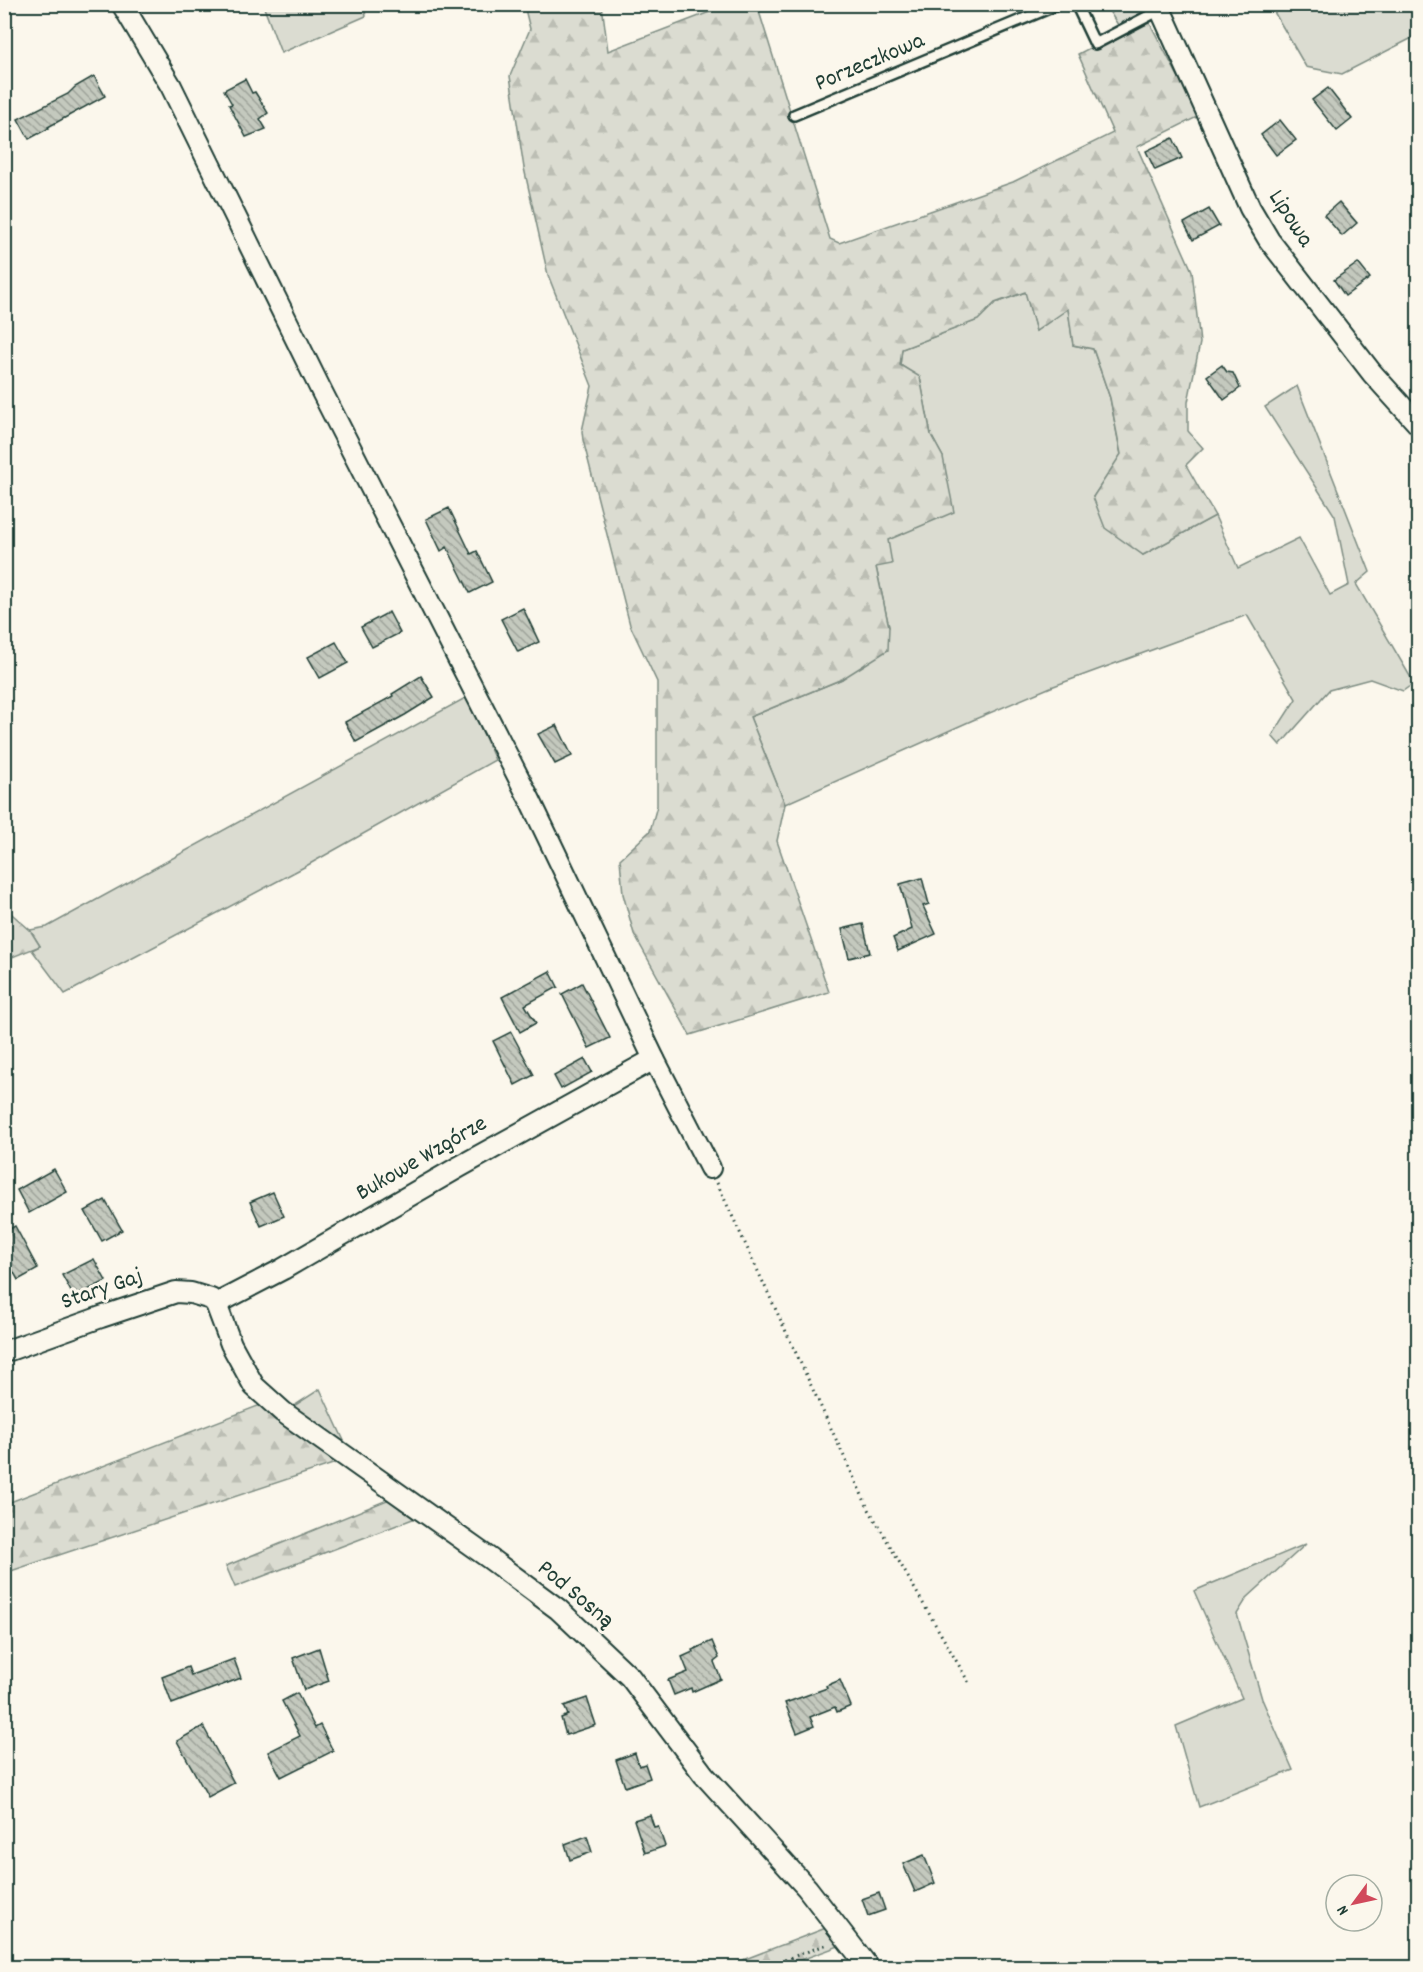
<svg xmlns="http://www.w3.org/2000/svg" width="1423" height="1972" font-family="Dekko,sans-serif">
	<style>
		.green { fill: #dbdcd1; stroke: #7d8c82; stroke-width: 1.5 }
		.forest { fill: url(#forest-firs); stroke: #7d8c82; stroke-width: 1.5 }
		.building { fill: url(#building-back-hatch); stroke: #1f3d34; stroke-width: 1.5 }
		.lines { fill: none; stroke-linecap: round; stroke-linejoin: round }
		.lane-casing { stroke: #1f3d34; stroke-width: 14 }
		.street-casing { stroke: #1f3d34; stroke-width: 24 }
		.path { stroke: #1f3d34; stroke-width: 3; stroke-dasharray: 1.5 4.5; stroke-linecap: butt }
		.lane { stroke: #fbf7ec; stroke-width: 9 }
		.street { stroke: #fbf7ec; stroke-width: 20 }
		.labels { text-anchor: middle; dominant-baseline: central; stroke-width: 6; stroke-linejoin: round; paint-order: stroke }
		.street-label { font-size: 24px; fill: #1f3d34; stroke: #fbf7ec }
	</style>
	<defs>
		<pattern id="forest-firs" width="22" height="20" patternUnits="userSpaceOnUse" patternTransform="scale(1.5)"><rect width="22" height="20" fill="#dbdcd1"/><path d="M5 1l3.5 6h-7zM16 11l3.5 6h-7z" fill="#bcbeb4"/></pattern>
		<pattern id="building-back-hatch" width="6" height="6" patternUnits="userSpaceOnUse" patternTransform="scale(1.5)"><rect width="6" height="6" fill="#c4c9be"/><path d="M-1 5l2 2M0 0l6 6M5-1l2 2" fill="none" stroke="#9fa49b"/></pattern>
	</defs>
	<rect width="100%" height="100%" fill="#fbf7ec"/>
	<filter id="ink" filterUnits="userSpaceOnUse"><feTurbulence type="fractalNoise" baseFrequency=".0167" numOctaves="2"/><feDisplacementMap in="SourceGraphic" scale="12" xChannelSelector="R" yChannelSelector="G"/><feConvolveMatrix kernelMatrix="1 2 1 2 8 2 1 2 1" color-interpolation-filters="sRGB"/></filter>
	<g filter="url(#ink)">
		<g class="green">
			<polygon points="263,5 364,5 366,16 281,53"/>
			<polygon points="1105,5 1142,5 1147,18 1122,31"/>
			<polygon points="1270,5 1418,5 1418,35 1342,74 1306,67"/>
			<polygon points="1026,292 1036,331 1068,308 1073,345 1093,349 1110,398 1121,455 1093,497 1143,555 1215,516 1238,568 1299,538 1330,595 1349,585 1335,516 1265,407 1297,386 1370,572 1356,584 1414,683 1403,691 1370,679 1329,690 1280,745 1272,736 1296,699 1247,615 1051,687 973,720 785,804 750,717 842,679 889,627 876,567 888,540 943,457 931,435 920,378 900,365 902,349 977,320 995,303"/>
			<polygon points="467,697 495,760 306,866 65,994 32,950 40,946 30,930 47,927"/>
			<polygon points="320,1389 352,1458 286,1411"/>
			<polygon points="1306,1544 1247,1598 1237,1614 1262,1699 1293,1770 1199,1807 1176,1726 1242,1698 1194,1591"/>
		</g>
		<g class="forest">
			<polygon points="524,5 602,5 608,51 728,5 757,5 830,239 839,243 1013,182 1113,133 1078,54 1147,18 1199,116 1137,147 1192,271 1200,343 1188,402 1188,431 1203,448 1186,465 1215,516 1143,555 1105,528 1093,497 1121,454 1110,398 1093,349 1073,345 1068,309 1036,331 1025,292 995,303 978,320 902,349 900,365 920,377 931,435 943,457 954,512 888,540 892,564 876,567 889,627 888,650 842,679 750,717 785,804 777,841 829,992 690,1035 634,934 623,894 620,859 650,831 657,806 657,682 630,625 583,440 582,431 592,386 548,275 524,168 510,76 530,29"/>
			<polygon points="5,908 30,930 40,946 5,960"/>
			<polygon points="263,1404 339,1462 5,1573 5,1504"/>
			<polygon points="392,1498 418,1517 235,1587 226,1566"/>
			<polygon points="826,1928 839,1946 782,1967 722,1968"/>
		</g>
		<g class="building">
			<polygon points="94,76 105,96 48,127 49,128 29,139 18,119 68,94 75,87"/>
			<polygon points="245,79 252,93 255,92 268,113 260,119 266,129 246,137 229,105 232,104 224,90"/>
			<polygon points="1328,88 1352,119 1337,131 1312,100"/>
			<polygon points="1280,120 1296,140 1276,155 1261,135"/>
			<polygon points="1173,138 1182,158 1155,170 1146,151"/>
			<polygon points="1339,202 1357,223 1342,236 1324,215"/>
			<polygon points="1209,209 1219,226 1193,240 1184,223"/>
			<polygon points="1358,263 1370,278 1345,296 1334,280"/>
			<polygon points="1222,365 1227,372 1233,373 1240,388 1224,400 1207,376"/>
			<polygon points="449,508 471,554 477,551 492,582 470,593 447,547 441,551 426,519"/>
			<polygon points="523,608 539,642 518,652 501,619"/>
			<polygon points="389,612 400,633 372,647 361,627"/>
			<polygon points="336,642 348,663 320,678 308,657"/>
			<polygon points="421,676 434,697 405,715 356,742 345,722 393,696 392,694"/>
			<polygon points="557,725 572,756 555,764 538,734"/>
			<polygon points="922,878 929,904 923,906 936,934 898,951 893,938 912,929 900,884"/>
			<polygon points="863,924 870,953 849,958 842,929"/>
			<polygon points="550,971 558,987 525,1005 536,1023 520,1032 502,997"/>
			<polygon points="582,983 610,1038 589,1048 562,994"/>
			<polygon points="511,1032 534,1075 515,1085 493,1041"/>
			<polygon points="585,1059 592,1072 561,1089 554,1076"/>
			<polygon points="54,1169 67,1192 29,1213 17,1190"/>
			<polygon points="273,1192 284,1216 261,1226 250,1202"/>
			<polygon points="105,1200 122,1230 102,1241 85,1211"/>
			<polygon points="15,1226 38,1269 18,1280 4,1254 4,1232"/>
			<polygon points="94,1259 106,1281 74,1297 62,1275"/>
			<polygon points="712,1641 719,1658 714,1662 721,1679 692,1692 691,1688 674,1695 668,1680 688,1672 682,1657 693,1652 692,1650"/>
			<polygon points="319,1648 329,1681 304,1690 293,1658"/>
			<polygon points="234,1659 241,1678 172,1704 162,1677 188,1667 191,1675"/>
			<polygon points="840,1680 851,1706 837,1712 835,1707 810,1717 814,1726 797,1733 785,1703 827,1688 826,1686"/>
			<polygon points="297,1693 315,1728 320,1725 333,1751 281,1777 268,1752 300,1736 282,1701"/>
			<polygon points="587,1698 596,1725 566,1735 561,1718 568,1715 564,1706"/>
			<polygon points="203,1726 234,1783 208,1797 177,1741"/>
			<polygon points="635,1753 639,1766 645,1764 650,1778 625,1787 616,1760"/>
			<polygon points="650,1815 654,1827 658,1826 665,1846 645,1853 634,1820"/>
			<polygon points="587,1836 592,1852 570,1860 565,1844"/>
			<polygon points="924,1855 935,1883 915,1892 903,1864"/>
			<polygon points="879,1893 885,1910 868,1916 862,1899"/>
		</g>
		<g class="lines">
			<g class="lane-casing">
				<g id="lane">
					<polyline points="1076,4 1095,44 1160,10"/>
					<polyline points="794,115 1059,4"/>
				</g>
			</g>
			<g class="street-casing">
				<g id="street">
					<polyline points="122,4 171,86 322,392 530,800 654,1059 710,1168"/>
					<polyline points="1158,4 1250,208 1269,240 1372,373 1418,424"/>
					<polyline points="216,1304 283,1269 459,1167 654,1059"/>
					<polyline points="4,1352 101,1317 176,1292 191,1293 211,1299 216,1304 231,1344 254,1386 283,1412 489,1558 558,1609 630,1677 704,1775 807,1888 869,1968"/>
				</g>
			</g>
			<g class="path">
				<polyline points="717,1183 867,1506 969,1683"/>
				<polyline points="762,1968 828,1944"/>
			</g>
			<use href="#lane" class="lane"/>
			<use href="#street" class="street"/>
		</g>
	</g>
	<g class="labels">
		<g class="street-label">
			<text transform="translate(870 63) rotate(-23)">Porzeczkowa</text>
			<text transform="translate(1290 219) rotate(57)">Lipowa</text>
			<text transform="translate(422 1159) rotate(-30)">Bukowe Wzgórze</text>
			<text transform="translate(102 1290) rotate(-19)">Stary Gaj</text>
			<text transform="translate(575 1595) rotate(40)">Pod Sosną</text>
		</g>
	</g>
	<rect width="1423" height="1972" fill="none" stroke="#fbf7ec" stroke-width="24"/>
	<rect x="12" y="12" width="1399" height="1948" fill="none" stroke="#1f3d34" stroke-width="2" filter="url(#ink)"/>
	<g transform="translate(1354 1903) rotate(237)"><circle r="28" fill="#fbf7ec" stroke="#a3ada2" stroke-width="1.5"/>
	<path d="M0-4.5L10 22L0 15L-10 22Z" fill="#d1495b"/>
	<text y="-9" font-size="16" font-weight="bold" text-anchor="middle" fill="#1f3d34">N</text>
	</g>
</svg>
